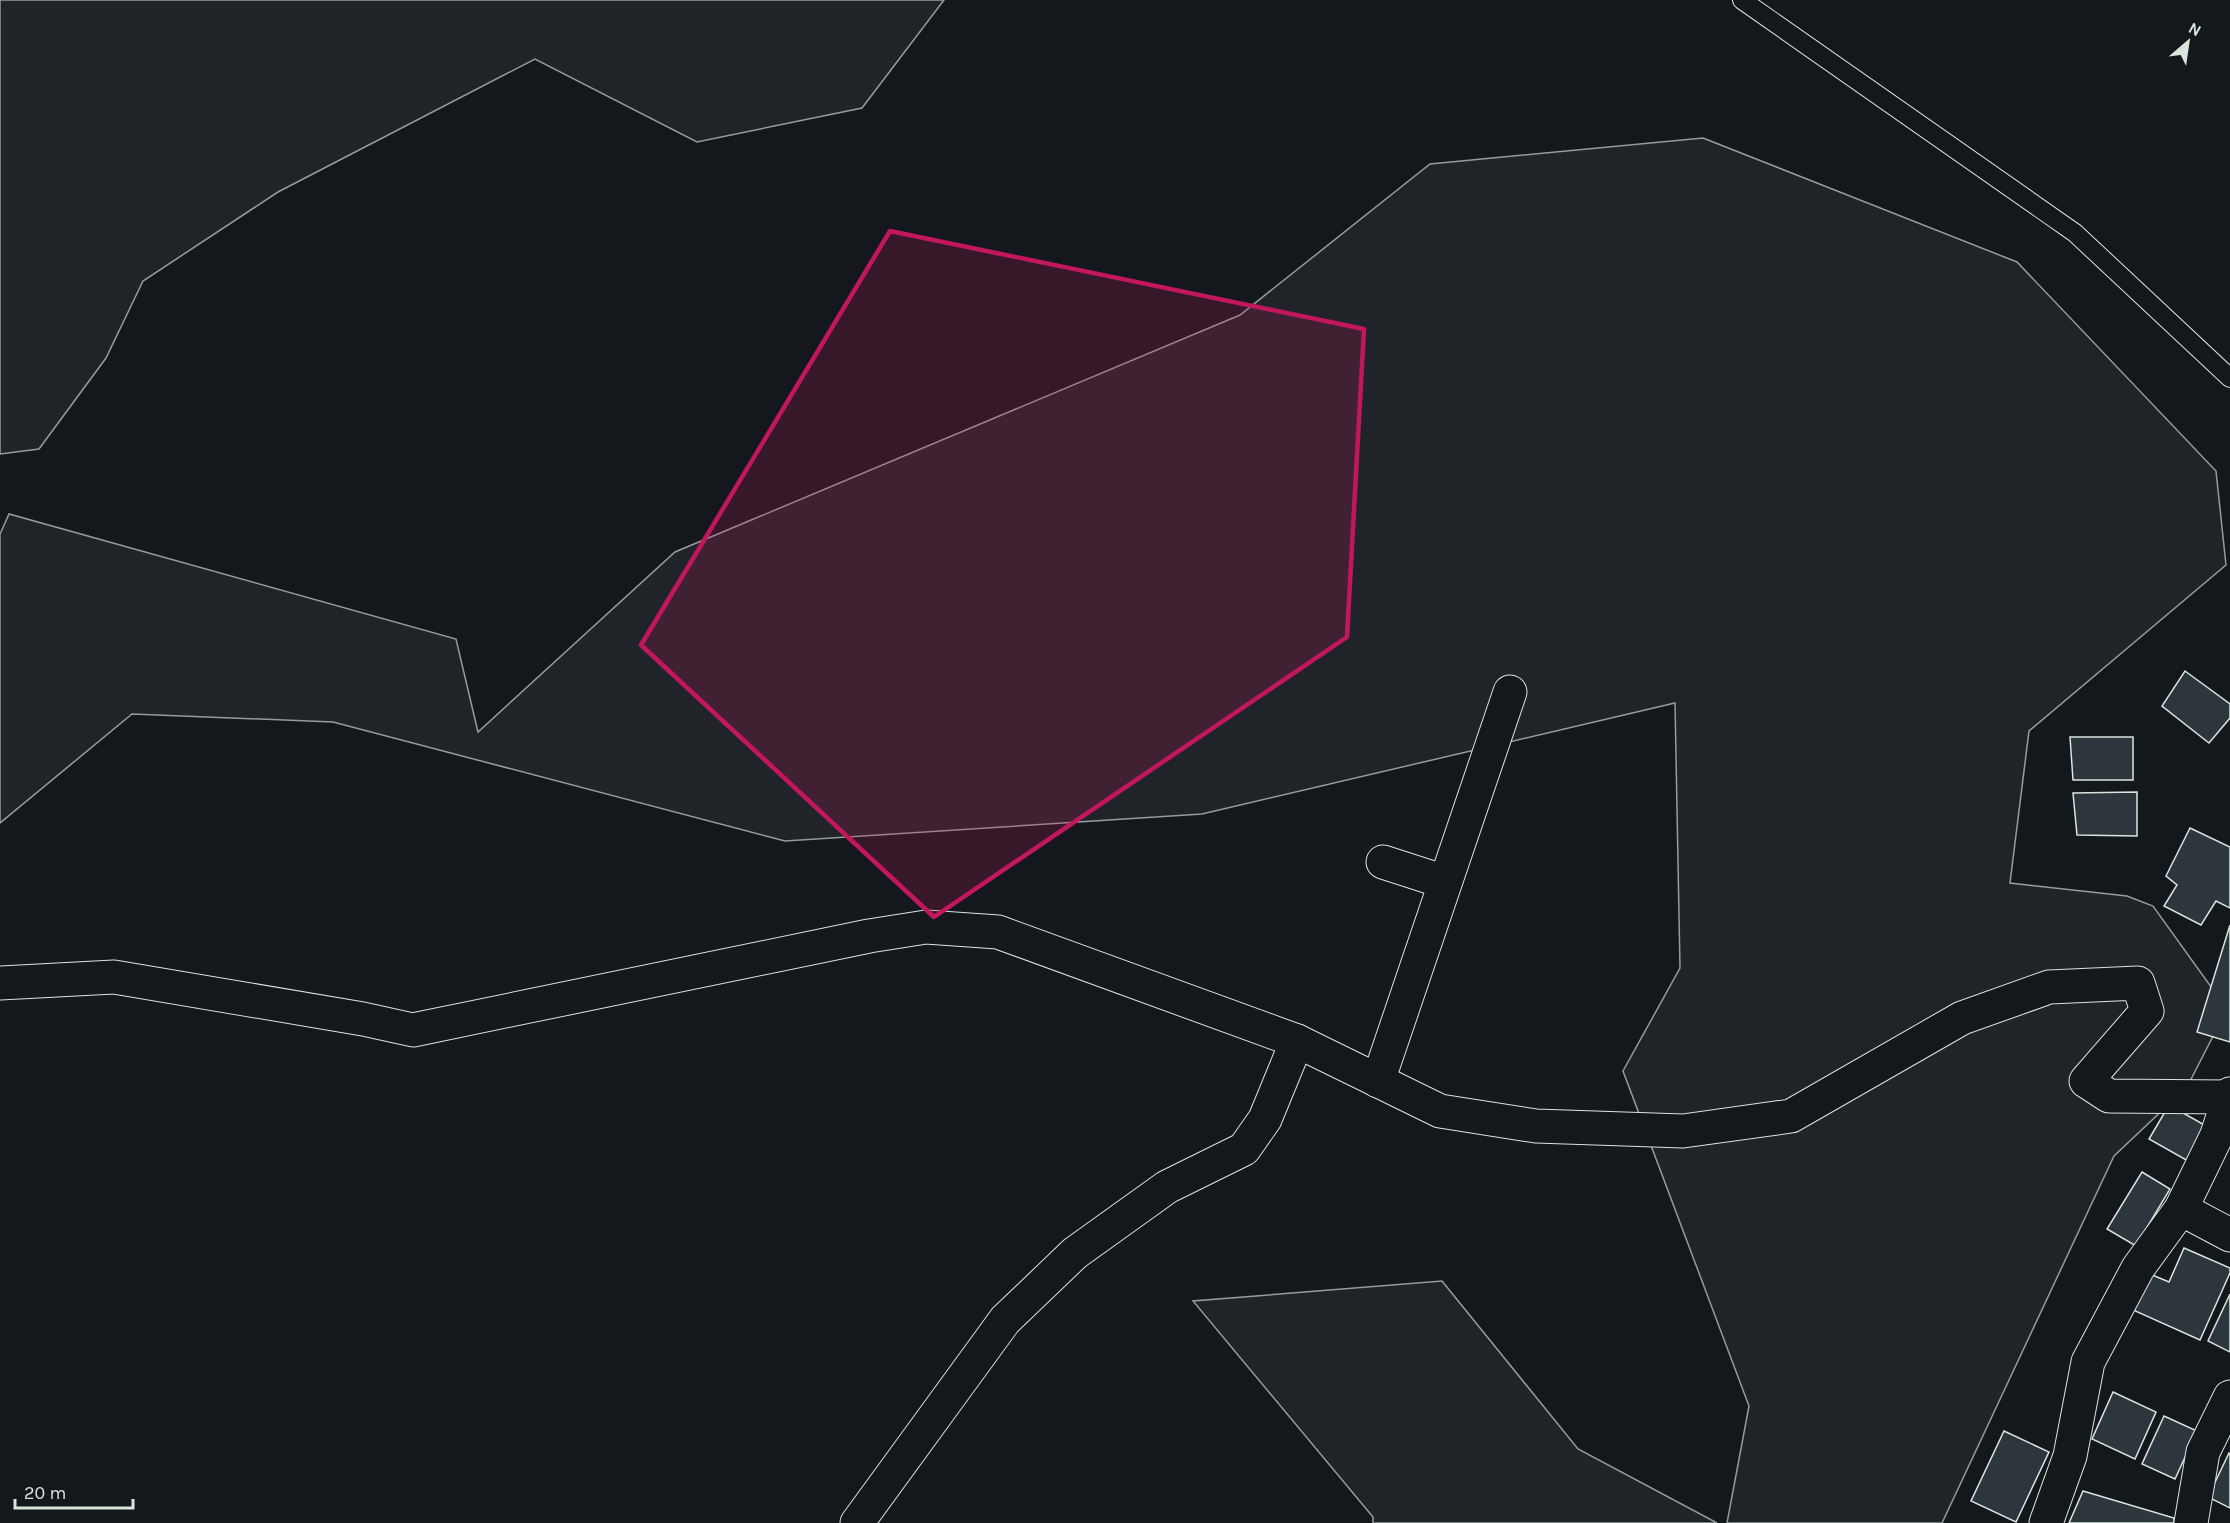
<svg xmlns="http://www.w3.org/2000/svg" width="2230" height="1523" font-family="Karla,sans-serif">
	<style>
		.green { fill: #202428; stroke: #939e99; stroke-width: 1.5 }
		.building { fill: #2c363c; stroke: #d8e6dc; stroke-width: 1.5 }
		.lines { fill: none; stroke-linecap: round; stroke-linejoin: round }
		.service-casing { stroke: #d8e6dc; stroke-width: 20 }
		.minor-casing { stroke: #d8e6dc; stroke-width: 35 }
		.service { stroke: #14181c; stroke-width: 18 }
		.minor { stroke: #14181c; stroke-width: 33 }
		.marked { fill: #c2185b; fill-opacity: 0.2; stroke: #c2185b; stroke-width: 4.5; stroke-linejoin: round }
	</style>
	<rect width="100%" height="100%" fill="#14181c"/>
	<g class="green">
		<polygon points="0,0 944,0 862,108 697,142 535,59 278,192 143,281 106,358 39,449 0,454"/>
		<polygon points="1703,138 2017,262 2216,471 2226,565 2029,731 2010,883 2127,896 2153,906 2227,1009 2187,1087 2114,1156 1942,1523 1727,1523 1749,1406 1623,1071 1680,968 1675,703 1202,814 785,841 333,722 132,714 0,823 0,534 9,514 456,639 478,732 675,552 1240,315 1430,164"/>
		<polygon points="1442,1281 1578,1449 1717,1523 1373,1523 1373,1517 1193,1301"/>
	</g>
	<g class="building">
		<polygon points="2185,671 2230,704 2230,718 2209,743 2162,706"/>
		<polygon points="2070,737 2133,737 2133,780 2073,780"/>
		<polygon points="2137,792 2137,836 2077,835 2073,793"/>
		<polygon points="2190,828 2230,847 2230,908 2216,901 2201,925 2164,906 2177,885 2166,876"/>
		<polygon points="2230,925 2230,1042 2197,1032"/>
		<polygon points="2169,1105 2208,1127 2188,1161 2149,1139"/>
		<polygon points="2142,1172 2170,1189 2136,1246 2107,1229"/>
		<polygon points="2184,1248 2230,1268 2230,1273 2200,1340 2133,1310 2150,1274 2169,1282"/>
		<polygon points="2230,1294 2230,1352 2208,1341"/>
		<polygon points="2113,1392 2156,1412 2135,1459 2092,1439"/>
		<polygon points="2164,1416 2197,1431 2175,1479 2142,1464"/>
		<polygon points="2004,1431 2049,1452 2016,1522 1971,1501"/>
		<polygon points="2229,1453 2230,1454 2230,1508 2208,1497"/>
		<polygon points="2083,1491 2174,1518 2174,1523 2069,1523"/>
	</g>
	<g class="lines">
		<g class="service-casing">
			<polyline id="service" points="1742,0 2075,233 2230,378"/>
		</g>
		<g class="minor-casing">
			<g id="minor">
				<polyline points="1383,862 1445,882"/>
				<polyline points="0,983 114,977 363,1019 413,1030 869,936 926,927 998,932 1297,1041 1440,1111 1536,1126 1683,1131 1791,1116 1962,1018 2049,987 2138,983 2147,1011 2086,1081 2109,1096 2229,1097"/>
				<polyline points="1378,1081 1510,692"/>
				<polyline points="2181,1209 2230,1235"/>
				<polyline points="857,1523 1005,1320 1075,1253 1167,1187 1244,1149 1265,1119 1297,1041"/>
				<polyline points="2046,1523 2070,1456 2088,1362 2138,1268 2181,1209 2217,1135 2230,1094"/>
				<polyline points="2191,1523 2203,1452 2230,1397"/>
			</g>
		</g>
		<use href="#service" class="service"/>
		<use href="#minor" class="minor"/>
	</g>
	<path class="marked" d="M890 231 1364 329 1347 637 934 917 641 645Z"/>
	<g transform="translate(2188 42) rotate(29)" stroke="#14181c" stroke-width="4.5" paint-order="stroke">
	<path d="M0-4.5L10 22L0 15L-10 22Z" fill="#d8e6dc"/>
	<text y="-9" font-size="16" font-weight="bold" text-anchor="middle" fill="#d8e6dc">N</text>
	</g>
	<path d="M15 1499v9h118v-9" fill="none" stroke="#d8e6dc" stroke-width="3"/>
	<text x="24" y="1499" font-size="18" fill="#d8e6dc" stroke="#14181c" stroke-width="4.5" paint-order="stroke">20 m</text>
</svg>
